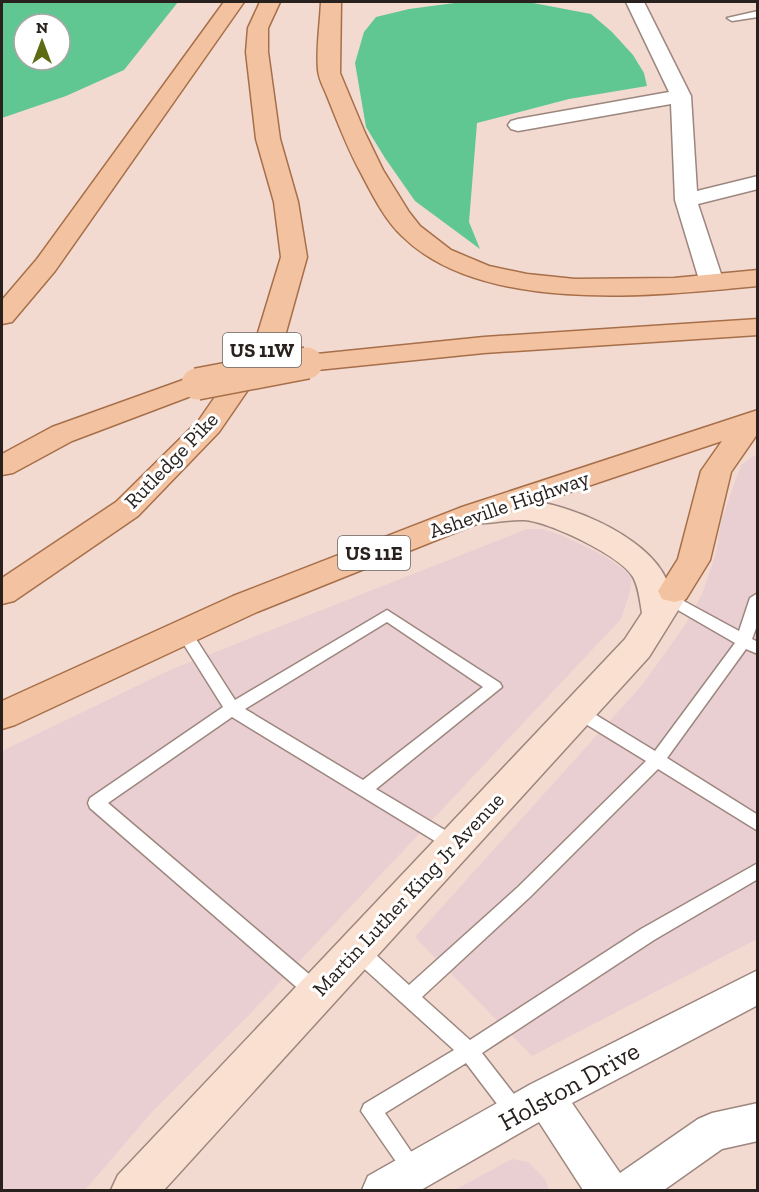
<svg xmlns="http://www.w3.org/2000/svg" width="759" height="1192" font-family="'Zilla Slab',serif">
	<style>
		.commercial { fill: #e9cfd1 }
		.forest { fill: #60c792; fill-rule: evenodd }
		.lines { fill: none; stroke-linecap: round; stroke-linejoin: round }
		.lane-casing { stroke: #9c867e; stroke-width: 3 }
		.street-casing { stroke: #9c867e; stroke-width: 3 }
		.secondary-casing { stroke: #9c867e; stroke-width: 3 }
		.primary-casing { stroke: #a76f49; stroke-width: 3 }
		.lane { fill: #fff; fill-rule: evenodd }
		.street { fill: #fff; fill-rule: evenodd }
		.secondary { fill: #f9e0d0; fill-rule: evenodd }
		.primary { fill: #f3c2a0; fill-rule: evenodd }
		.primary-bridge-casing { stroke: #a76f49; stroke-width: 34; stroke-linecap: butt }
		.primary-bridge { stroke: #f3c2a0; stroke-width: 31 }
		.labels { text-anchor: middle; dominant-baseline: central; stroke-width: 6; stroke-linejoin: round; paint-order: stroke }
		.shield { fill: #fff; stroke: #696461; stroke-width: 1.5 }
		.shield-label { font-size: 20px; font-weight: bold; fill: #29211d }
		.street-label { font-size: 21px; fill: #29211d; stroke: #fff }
		.near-street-label { font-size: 26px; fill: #29211d; stroke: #fff }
	</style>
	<rect width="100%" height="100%" fill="#f2dad1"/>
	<g class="commercial">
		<polygon points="757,454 757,939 532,1056 415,937 643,684 685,625 703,592 716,553 721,521 741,465"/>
		<polygon points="527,529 542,529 561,535 603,555 632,575 630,592 621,619 247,1017 152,1112 85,1190 2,1190 2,751 170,670"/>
		<polygon points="512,1159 528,1162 545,1179 549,1190 455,1190"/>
	</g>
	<g class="forest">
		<path d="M2 2H178L124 70 66 96 2 118ZM24 24H60V60H24Z"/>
		<polygon points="462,2 528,2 591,14 612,32 633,55 644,73 647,86 569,99 477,123 469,222 480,249 415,201 385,158 366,127 355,63 364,32 376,17 409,9"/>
	</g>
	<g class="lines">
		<g class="lane-casing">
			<g id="lane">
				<polygon points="758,11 758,17 732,21 727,18"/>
				<polygon points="669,593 739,631 750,598 758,593 758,623 752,639 758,642 758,654 746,649 667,758 758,815 758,831 658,769 530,897 422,997 470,1040 641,929 758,863 758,879 654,940 482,1053 524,1107 527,1114 524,1121 517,1123 510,1121 466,1063 385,1113 425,1172 422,1179 415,1182 408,1179 361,1111 364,1104 454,1050 349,955 347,949 349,943 356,941 363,943 409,985 518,887 646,761 571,715 569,711 571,707 583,707 655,751 735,643 664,602 661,598 664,594"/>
				<path d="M387 610 500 683 502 687 376 789 460 839 463 844 460 849 454 851 448 849 232 717 108 803 323 986 325 992 323 998 316 1000 309 998 90 808 88 803 90 798 223 707 176 632 179 628H189L235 700ZM387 622 483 687 363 780 245 709Z"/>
			</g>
		</g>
		<g class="street-casing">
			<g id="street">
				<polygon points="626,2 644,2 691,96 697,191 758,176 758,189 698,204 724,283 720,288 712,290 704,288 700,283 675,200 671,104 518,131 511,129 508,125 511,121 518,119 669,92"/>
				<polygon points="758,970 758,1005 572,1103 620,1173 698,1119 712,1113 758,1103 758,1141 722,1149 664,1190 583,1190 539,1122 421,1190 362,1190 368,1176 531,1084"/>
			</g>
		</g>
		<g class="secondary-casing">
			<path id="secondary" d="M509 499C558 498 648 534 667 581L674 580 686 583 690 591 649 657 164 1190H111L118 1175 625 639 642 613C640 602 639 588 633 577 621 556 548 521 524 520 504 519 483 527 464 521L459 514 464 507Z"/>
		</g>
		<g class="primary-casing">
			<g id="primary">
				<polygon points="224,2 244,2 55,271 12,322 2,324 2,300 37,259"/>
				<polygon points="260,2 280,2 268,28 268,52 280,139 298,202 307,257 285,336 219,432 138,516 14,601 2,604 2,578 116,502 199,420 257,336 281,257 274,202 256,139 246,52 248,28"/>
				<path d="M321 2H341L340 73 365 133 383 170 409 212 420 226 451 250 489 266 527 274 575 279 674 278 758 270V286C654 296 482 315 402 236 385 220 373 196 362 175 348 150 338 123 327 96 324 88 319 80 318 70 316 48 320 25 321 2Z"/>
				<polygon points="758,319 758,335 484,353 307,371 297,369 293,363 297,357 307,355 484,337"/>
				<polygon points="197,375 207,378 211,384 207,390 72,441 13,473 2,475 2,454 52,427"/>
				<polygon points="758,410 758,433 731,472 710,560 686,599 674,602 662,599 658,591 678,559 701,471 722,441 484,521 257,612 15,725 2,729 2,701 233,596 462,507"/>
			</g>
		</g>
		<use href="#lane" class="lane"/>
		<use href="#street" class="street"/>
		<use href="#secondary" class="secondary"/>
		<use href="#primary" class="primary"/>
		<g class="primary-bridge-casing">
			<polyline id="primary-bridge" points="197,384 307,363"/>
		</g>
		<use href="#primary-bridge" class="primary-bridge"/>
	</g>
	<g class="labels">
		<g class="shield">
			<rect x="223" y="333" width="78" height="34" rx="4.5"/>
			<rect x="338" y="536" width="72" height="34" rx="4.5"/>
		</g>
		<g class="shield-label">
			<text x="262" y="350">US 11W</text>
			<text x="374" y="553">US 11E</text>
		</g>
		<g class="street-label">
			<text transform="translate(171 460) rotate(-46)">Rutledge Pike</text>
			<text transform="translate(509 504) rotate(-19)">Asheville Highway</text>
			<text transform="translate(408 894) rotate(-47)">Martin Luther King Jr Avenue</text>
		</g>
		<g class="near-street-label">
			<text transform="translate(569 1086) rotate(-29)">Holston Drive</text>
		</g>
	</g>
	<rect width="759" height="1192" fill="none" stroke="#29211d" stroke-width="6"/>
	<g transform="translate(42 42)"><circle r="28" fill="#ffffff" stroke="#a9a6a5" stroke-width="1.5"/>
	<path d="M0-4.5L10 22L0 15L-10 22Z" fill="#5d6b14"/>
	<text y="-9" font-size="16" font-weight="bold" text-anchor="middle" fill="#29211d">N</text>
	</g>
</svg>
